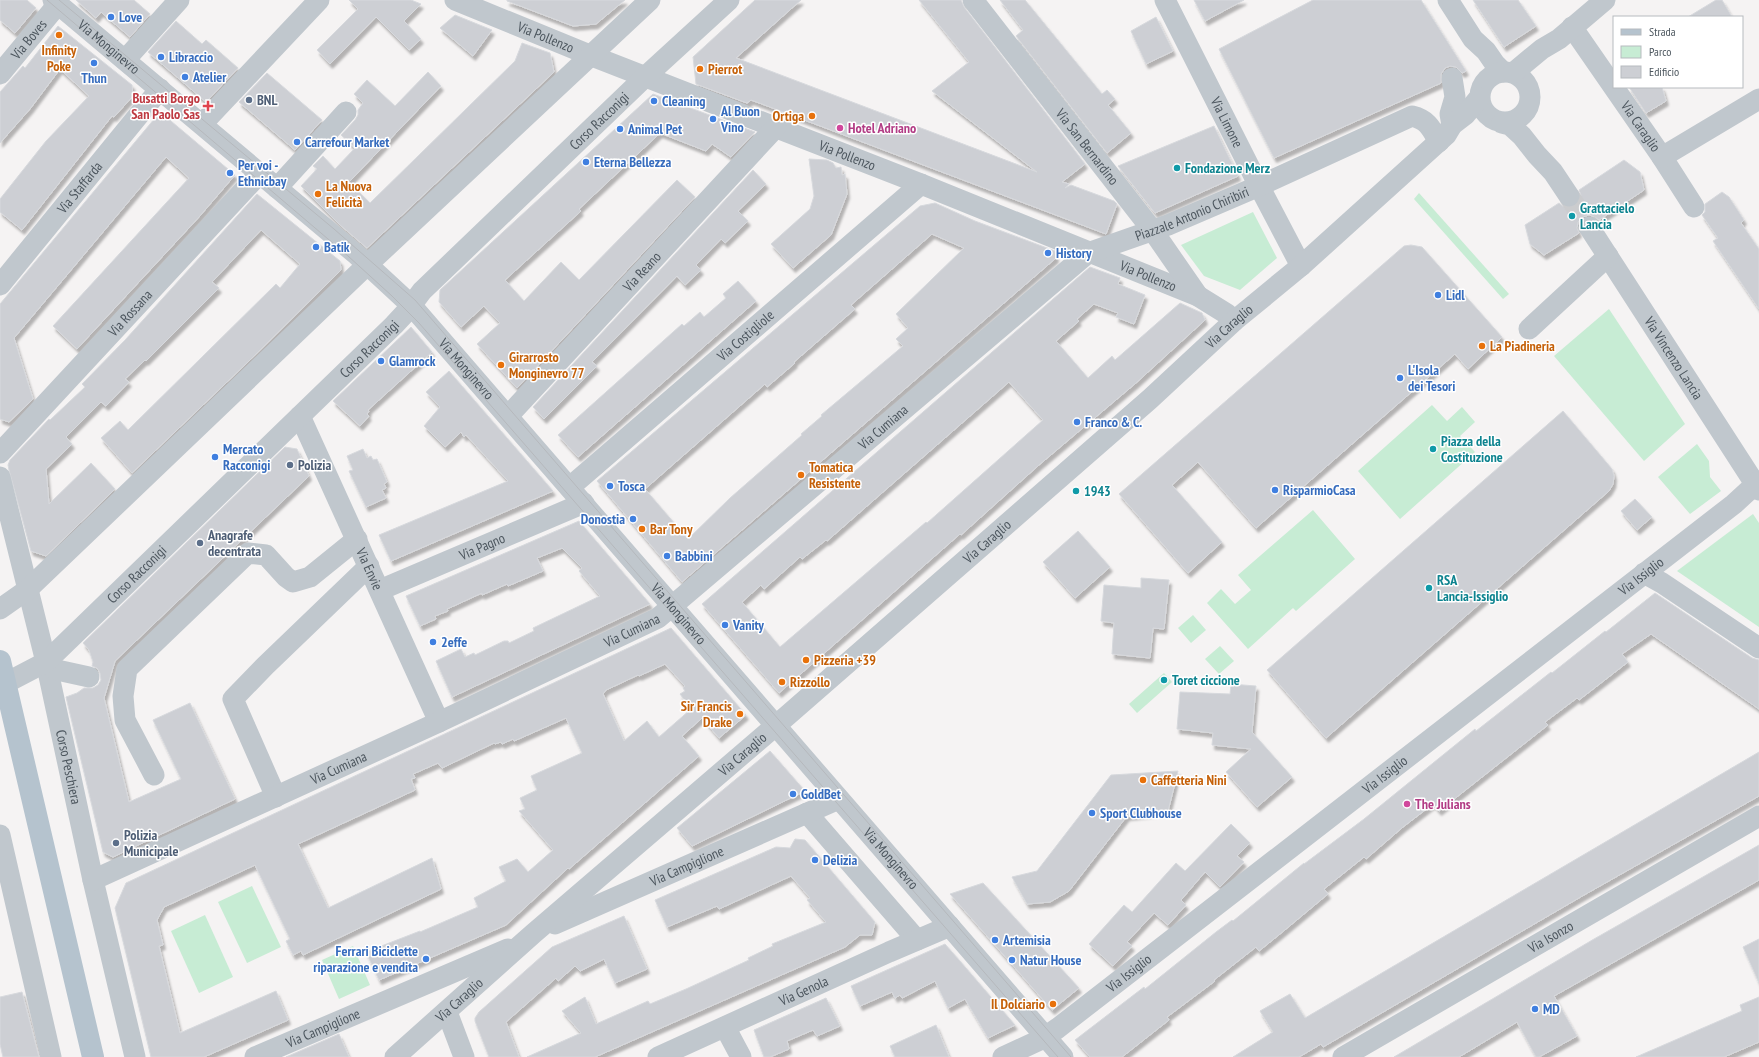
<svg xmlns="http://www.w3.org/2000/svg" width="1759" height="1057" font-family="'PT Sans Narrow',sans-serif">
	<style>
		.green { fill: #c7ecd4 }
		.building { fill: #cdcfd4; stroke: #d7d9dd; fill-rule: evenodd; filter: url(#shadow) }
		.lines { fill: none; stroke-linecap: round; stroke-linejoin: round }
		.minor-tunnel { stroke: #cbccce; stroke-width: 21; stroke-dasharray: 21 10; stroke-linecap: butt }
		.minor { stroke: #c0c7cd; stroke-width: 21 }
		.major { stroke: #b5c3ce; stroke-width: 22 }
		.tram { stroke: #b5b8bc; stroke-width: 1 }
		.shop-dot { fill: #3f7fe0; stroke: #fff; stroke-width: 1.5 }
		.food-dot { fill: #e8710a; stroke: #fff; stroke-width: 1.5 }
		.service-dot { fill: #5c6f8a; stroke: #fff; stroke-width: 1.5 }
		.health-dot { fill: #e0444e; stroke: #fff; stroke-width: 1.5 }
		.hotel-dot { fill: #d1479c; stroke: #fff; stroke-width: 1.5 }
		.culture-dot { fill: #0f9aa8; stroke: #fff; stroke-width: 1.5 }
		.labels { text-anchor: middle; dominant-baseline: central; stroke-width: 3; stroke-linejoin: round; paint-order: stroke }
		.shop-label { font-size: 14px; font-weight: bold; fill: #366cbe; stroke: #fff; text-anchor: start }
		.street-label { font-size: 14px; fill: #4c565e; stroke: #fff }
		.food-label { font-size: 14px; font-weight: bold; fill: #c56008; stroke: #fff; text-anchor: start }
		.health-label { font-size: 14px; font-weight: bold; fill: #be3a42; stroke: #fff; text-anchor: end }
		.service-label { font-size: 14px; font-weight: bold; fill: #4e5e75; stroke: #fff; text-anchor: start }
		.hotel-label { font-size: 14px; font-weight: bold; fill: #b23c85; stroke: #fff; text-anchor: start }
		.culture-label { font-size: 14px; font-weight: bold; fill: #0d838f; stroke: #fff; text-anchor: start }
	</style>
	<defs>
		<filter id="shadow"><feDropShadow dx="2.5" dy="4.5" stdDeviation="1" flood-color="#0004"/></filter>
	</defs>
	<rect width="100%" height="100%" fill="#f5f3f3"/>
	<g class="green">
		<polygon points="1419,193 1509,294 1503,299 1414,199"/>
		<polygon points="1253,212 1277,258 1240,290 1204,276 1181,245"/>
		<polygon points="1609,309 1685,424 1644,461 1554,356"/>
		<polygon points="1432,405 1447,421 1462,407 1475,422 1460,436 1475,452 1400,519 1358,471"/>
		<polygon points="1697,444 1709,461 1710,477 1721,491 1690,514 1658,477"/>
		<polygon points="1313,510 1355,559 1296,611 1293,608 1248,649 1207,603 1221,589 1235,604 1251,590 1238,575"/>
		<polygon points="1753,514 1759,523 1759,627 1677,571"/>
		<polygon points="1193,615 1206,630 1191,643 1178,628"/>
		<polygon points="1220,646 1234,661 1219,674 1205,659"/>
		<polygon points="1164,673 1172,682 1137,713 1129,704"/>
		<polygon points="252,886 281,947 247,963 218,902"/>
		<polygon points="205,915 233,977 199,993 171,931"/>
		<polygon points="353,946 370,985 339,999 322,960"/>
	</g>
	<g class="building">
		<polygon points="0,0 27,0 36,8 15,33 0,20"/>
		<polygon points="76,0 134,0 150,14 130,37 101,12 96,18"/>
		<polygon points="349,0 411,0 421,4 404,21 421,39 409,50 376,17 330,64 317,50 358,9"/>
		<polygon points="507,0 625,0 596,24 573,26 507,1"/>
		<polygon points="755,0 801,0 736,58 1037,172 932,91 969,62 919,0 961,0 964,7 1085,164 1062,182 1069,184 1065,188 1071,185 1114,201 1117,204 1106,234 762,104 751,100 747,103 696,84 693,57"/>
		<polygon points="1000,0 1025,0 1102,94 1107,90 1115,99 1108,105 1131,133 1107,153 1016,36 1023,30"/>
		<polygon points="1194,0 1244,0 1205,21"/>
		<polygon points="1313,0 1421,0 1466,71 1462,73 1456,67 1450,66 1445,68 1441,74 1441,83 1274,158 1219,49"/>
		<polygon points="1473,0 1518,0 1536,26 1504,47"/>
		<polygon points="1716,0 1722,0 1732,17 1688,17"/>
		<polygon points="455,15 492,30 473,56 440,28"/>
		<polygon points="1156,17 1173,51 1146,64 1131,31"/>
		<polygon points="176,21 202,44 206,40 238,68 206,102 148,52"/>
		<polygon points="58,26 132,85 133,96 114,117 112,116 22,230 0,212 0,199 46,141 89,96 60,69 30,109 0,143 0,92 23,66 25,68"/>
		<polygon points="522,43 550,53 554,72 367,248 339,224 301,186 317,169 313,166 323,156 335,169 355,148 341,135 355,120 358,115 358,110 363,103 354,94 367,80 395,106 428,72 441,86 349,182 370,203 515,61"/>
		<polygon points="267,73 322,120 295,150 239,102"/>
		<polygon points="1629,87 1662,87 1666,101 1646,113"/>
		<polygon points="653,94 755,132 731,157 712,144 706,151 660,133 579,209 581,211 505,280 524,301 561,262 579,280 677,180 695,197 517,388 477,344 500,323 484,306 461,327 439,302 440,290"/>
		<polygon points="165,116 235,175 199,217 77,349 53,326 189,178 166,157 14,338 33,399 9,422 0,419 0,304 155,118"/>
		<polygon points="1214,126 1238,176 1155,213 1118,166"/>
		<polygon points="809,159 827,160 833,163 836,168 841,167 842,175 845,174 847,194 831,235 793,268 771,244 810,209 814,196"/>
		<polygon points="1624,160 1640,172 1644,190 1599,220 1595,217 1589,215 1583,217 1578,222 1577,228 1579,233 1544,255 1530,244 1525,225 1559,203 1564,207 1569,208 1575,206 1580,201 1581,195 1579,190"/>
		<polygon points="753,170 766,184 738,211 748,221 725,243 721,239 696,265 701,270 685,285 677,276 592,362 597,366 544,419 533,407"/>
		<polygon points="1722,192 1729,197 1744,220 1741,223 1759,249 1759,309 1713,241 1718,238 1702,215 1705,212 1705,204"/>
		<polygon points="257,194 340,261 341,270 251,359 132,473 101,438 120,421 128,430 276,284 280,288 300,264 261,230 212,282 219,288 146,361 145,360 125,379 129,382 106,406 101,402 66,437 72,444 46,469 49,504 91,463 115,489 46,556 31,551 9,470 8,465 10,460 49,419 50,420 85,387 82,384 125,340"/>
		<path d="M935 203 975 221 1055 251 1056 258 682 582 597 481 920 206ZM932 234 964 248 896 314 908 328 896 339 903 346 821 415 822 416 801 434 802 435 730 498 688 539 645 489 765 384 767 387 795 363 794 362 855 309 851 305Z"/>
		<polygon points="1411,245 1422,247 1502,337 1468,369 1455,354 1256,528 1198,462 1172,485 1222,542 1188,573 1119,494 1404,246"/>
		<path d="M1090 267 1120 278 1118 284 1145 295 1134 324 1116 317 1118 313 1094 304 1077 319 1079 321 1056 341 1088 378 1112 356 1115 360 1180 303 1202 313 1205 320 1136 383 1039 465 961 535 960 534 779 693 702 604ZM1009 382 1043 420 927 523 926 522 780 647 742 602 761 585 764 589 800 557 802 559 826 540 827 541Z"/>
		<polygon points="738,281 756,301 578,457 558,435 682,324 684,326 700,312 704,317 726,298 723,294"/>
		<polygon points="411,327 432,352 368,410 369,411 367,414 369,416 360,426 333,401"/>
		<polygon points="449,371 553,491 391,561 379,535 508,481 466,435 464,437 461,432 445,447 424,426 440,407 426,392"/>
		<polygon points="1563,411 1612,469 1614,476 1613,484 1609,491 1326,738 1267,670"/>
		<polygon points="285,447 297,449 309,476 115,661 104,698 129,802 181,779 153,720 190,703 235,799 113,857 103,852 66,697 77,693 84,688 93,688 98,685 101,680 100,673 97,668 92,666 93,662 89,650 83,643"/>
		<polygon points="363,449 367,458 371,456 373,460 377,459 387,482 384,484 386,488 382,490 386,498 366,507 349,471 353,470 347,456"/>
		<polygon points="1635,499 1652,517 1637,530 1621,511"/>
		<polygon points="579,521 650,604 452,697 436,661 461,649 465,657 474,653 475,655 504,641 508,641 509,643 534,631 533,628 600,596 579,571 582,568 562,548 537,558 543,571 508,586 507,584 482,595 482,593 447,609 448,611 435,616 436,619 420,626 406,596"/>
		<polygon points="1078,531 1110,567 1075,598 1043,562"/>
		<polygon points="1141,578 1169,580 1164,629 1153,628 1150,658 1112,654 1114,623 1101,621 1104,585 1141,588"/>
		<polygon points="1655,593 1752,658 1759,660 1759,709 1651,634 1622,654 1628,662 1579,700 1577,698 1545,722 1548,725 1439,811 1433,804 1403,827 1366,859 1364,857 1324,889 1328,894 1280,934 1259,951 1256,947 1214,980 1215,981 1167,1017 1169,1020 1122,1057 1090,1057 1075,1040 1144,987 1145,989 1216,932 1232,920 1233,921 1304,863 1304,864 1364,819 1475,729 1476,731 1551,672 1552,673 1605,631 1606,632"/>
		<path d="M671 628 746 715 719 738 702 718 682 736 699 756 569 869 568 868 506 925 379 980 366 952 420 931V932L478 907 474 898 506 881 499 867 517 859 528 872 553 850 519 811 525 809 520 798 537 790 531 776 582 753 566 718 514 741 513 739 502 744 501 742 495 744 494 743 442 768 438 763 413 774 415 778 411 779 415 790 298 844 328 908 432 858 441 889 303 955 301 951 293 955 286 941 290 939 255 865 164 907 157 920 163 945 159 946 180 1033 276 991 288 1020 204 1057H151L115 908 126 883ZM665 664 685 686 683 688 685 691 680 694 691 709 659 737 647 721 624 741 603 694 606 690 638 675 639 676Z"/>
		<polygon points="1231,684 1256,686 1252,732 1292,777 1257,807 1226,772 1251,749 1212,745 1213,733 1177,729 1180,692 1230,694"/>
		<polygon points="770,751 805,791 692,846 677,828"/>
		<polygon points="1759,752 1759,796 1584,895 1323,1047 1321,1044 1299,1057 1233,1057 1273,1032 1260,1011 1290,994 1305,1018"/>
		<polygon points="1178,771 1168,811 1127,816 1069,891 1050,902 1027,904 1012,877 1037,871 1111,775"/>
		<polygon points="1231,824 1250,843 1237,856 1244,862 1220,887 1205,872 1181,900 1186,905 1168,925 1154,913 1127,942 1132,946 1113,966 1089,944 1124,905 1132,912 1176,863 1185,871"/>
		<polygon points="795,839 805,840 875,922 872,935 860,935 845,947 595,1057 527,1057 581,1033 562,1011 585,997 596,1024 648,1001 650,1004 686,989 749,960 748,958 773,946 772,944 826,922 807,900 810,898 791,876 719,909 717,906 667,927 655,900 776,847 790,848"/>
		<polygon points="1759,845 1759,880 1554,996 1577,1036 1539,1057 1536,1057 1517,1022 1459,1057 1394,1057 1594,939"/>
		<polygon points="983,883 1079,988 1052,1010 950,894"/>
		<polygon points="624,916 647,969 615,983 604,959 580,971 575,966 558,981 556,978 506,1022 519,1057 489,1057 475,1021 475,1018 479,1012 552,947"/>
		<polygon points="1759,939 1759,983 1743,947"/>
		<polygon points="945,944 960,961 1015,1025 988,1038 965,999 948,1008 935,981 902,998 900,995 895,998 892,992 860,1006 851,986"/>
		<polygon points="22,992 39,1057 3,1057 0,1044 0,997"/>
		<polygon points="1759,997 1759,1042 1724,1057 1636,1057 1742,1011 1740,1005"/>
		<polygon points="826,998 840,1026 817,1036 813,1030 787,1041 789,1049 770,1057 764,1057 754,1030"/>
		<polygon points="936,1025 949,1057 895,1057 890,1046"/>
		<polygon points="339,1034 349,1057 286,1057"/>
	</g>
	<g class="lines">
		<polyline class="minor-tunnel" points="1569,196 1589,227"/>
		<g class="minor">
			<path id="s1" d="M53 0 357 255 411 305 1063 1057"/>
			<path id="s2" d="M455 0 592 56 921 184 1198 296 1227 314 1234 321"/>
			<path id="s3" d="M973 0 1153 231 1198 296"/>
			<path id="s4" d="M1165 0 1259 186 1301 266"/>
			<polyline points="1448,0 1473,39 1486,51 1495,64 1503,72"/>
			<path id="s5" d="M1572 27 1662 157 1694 207"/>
			<polyline points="125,60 179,0"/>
			<circle cx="1505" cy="97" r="25"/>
			<polyline points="1513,73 1542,49 1559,39 1605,0"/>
			<path id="s6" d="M0 74 58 4"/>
			<polyline points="1502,123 1510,125 1522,136 1537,155 1553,172 1569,196"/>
			<polyline points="202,124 319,0"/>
			<polyline points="1452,125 1450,114 1455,97 1452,78"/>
			<polyline points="1662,157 1759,99"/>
			<polyline points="277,188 346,112"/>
			<path id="s7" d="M1589 227 1759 490"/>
			<path id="s8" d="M0 285 160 89"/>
			<polyline points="1529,329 1608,256"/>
			<path id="s9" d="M300 416 439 722"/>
			<path id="s10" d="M508 416 776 127"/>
			<path id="s11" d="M0 453 260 173"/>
			<path id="s12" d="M0 477 46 662 93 880 135 1057"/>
			<path id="s13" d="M570 487 921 184"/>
			<polyline points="1644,573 1662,583 1759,648"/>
			<path id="s14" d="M380 590 584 503"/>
			<polyline points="0,609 27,590 367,265 650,0"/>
			<polyline points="46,662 57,670 89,677"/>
			<path id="s15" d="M0 686 46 662 394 325 407 311 422 291 646 76 729 0"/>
			<polyline points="154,775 125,720 123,696 127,669 248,553 266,555 286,577 293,582 310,577 357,539"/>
			<polyline points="276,797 233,699 265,666 369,566"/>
			<polyline points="807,813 917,940"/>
			<polyline points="0,835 51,1057"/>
			<path id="s16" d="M93 880 439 722 658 618 1088 253 1168 225 1259 186 1412 116C1428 120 1431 128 1439 142"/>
			<path id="s17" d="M555 924 839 799"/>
			<polyline points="447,1012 464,1057"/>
			<polyline points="725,1027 741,1057"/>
			<path id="s18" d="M255 1057 508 949"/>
			<path id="s19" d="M395 1057 534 933 788 715 1150 399 1234 321 1301 266 1446 135 1452 125 1465 115 1479 98"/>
			<path id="s20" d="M658 1057 889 952 950 926"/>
			<path id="s21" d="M1003 1057 1042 1039 1058 1028 1734 504 1759 481"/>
			<path id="s22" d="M1343 1057 1759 816"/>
		</g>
		<polyline class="major" points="0,661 93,1057"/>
		<g class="tram">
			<polyline points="47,0 348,256 392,296 419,323 1058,1057"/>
			<polyline points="59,0 334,229 415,300 1071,1057"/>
		</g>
	</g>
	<g class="shop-dot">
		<circle cx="111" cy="17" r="4"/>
		<circle cx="161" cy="57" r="4"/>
		<circle cx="94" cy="63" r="4"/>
		<circle cx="185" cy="77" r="4"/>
		<circle cx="654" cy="101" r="4"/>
		<circle cx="713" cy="119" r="4"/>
		<circle cx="620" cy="129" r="4"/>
		<circle cx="297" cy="142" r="4"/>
		<circle cx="586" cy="162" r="4"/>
		<circle cx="230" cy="173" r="4"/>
		<circle cx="316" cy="247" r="4"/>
		<circle cx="1048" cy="253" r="4"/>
		<circle cx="1438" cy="295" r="4"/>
		<circle cx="381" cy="361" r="4"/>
		<circle cx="1400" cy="378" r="4"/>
		<circle cx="1077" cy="422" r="4"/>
		<circle cx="215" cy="457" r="4"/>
		<circle cx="610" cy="486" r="4"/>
		<circle cx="1275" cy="490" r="4"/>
		<circle cx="633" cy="519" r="4"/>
		<circle cx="667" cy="556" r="4"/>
		<circle cx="725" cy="625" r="4"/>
		<circle cx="433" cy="642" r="4"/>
		<circle cx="793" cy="794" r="4"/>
		<circle cx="1092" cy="813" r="4"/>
		<circle cx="815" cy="860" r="4"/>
		<circle cx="995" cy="940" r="4"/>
		<circle cx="426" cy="959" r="4"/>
		<circle cx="1012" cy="960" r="4"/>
		<circle cx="1535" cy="1009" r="4"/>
	</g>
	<g class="food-dot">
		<circle cx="59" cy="35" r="4"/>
		<circle cx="700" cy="69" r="4"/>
		<circle cx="812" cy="116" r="4"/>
		<circle cx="318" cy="194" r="4"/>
		<circle cx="1482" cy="346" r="4"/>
		<circle cx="501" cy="365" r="4"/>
		<circle cx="801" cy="475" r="4"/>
		<circle cx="642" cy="529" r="4"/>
		<circle cx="806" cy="660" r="4"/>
		<circle cx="782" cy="682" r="4"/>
		<circle cx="740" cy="714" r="4"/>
		<circle cx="1143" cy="780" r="4"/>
		<circle cx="1053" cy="1004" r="4"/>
	</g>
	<g class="service-dot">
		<circle cx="249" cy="100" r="4"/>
		<circle cx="290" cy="465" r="4"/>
		<circle cx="200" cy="543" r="4"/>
		<circle cx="116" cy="843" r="4"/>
	</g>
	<path class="health-dot" d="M206 100h4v4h4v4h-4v4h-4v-4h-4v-4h4z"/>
	<g class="hotel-dot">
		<circle cx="840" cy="128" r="4"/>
		<circle cx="1407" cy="804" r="4"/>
	</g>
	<g class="culture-dot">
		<circle cx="1177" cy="168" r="4"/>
		<circle cx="1572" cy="216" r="4"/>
		<circle cx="1433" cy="449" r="4"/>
		<circle cx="1076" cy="491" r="4"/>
		<circle cx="1429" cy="588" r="4"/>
		<circle cx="1164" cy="680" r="4"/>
	</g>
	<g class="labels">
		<g class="shop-label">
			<text x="119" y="17">Love</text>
			<text x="169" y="57">Libraccio</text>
			<text x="193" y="77">Atelier</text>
			<text x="94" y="78" text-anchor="middle">Thun</text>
			<text x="662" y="101">Cleaning</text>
			<text x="721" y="111">Al Buon<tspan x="721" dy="16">Vino</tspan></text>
			<text x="628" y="129">Animal Pet</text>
			<text x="305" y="142">Carrefour Market</text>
			<text x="594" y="162">Eterna Bellezza</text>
			<text x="238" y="165">Per voi -<tspan x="238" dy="16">Ethnicbay</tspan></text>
			<text x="324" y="247">Batik</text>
			<text x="1056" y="253">History</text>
			<text x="1446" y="295">Lidl</text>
			<text x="389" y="361">Glamrock</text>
			<text x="1408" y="370">L'Isola<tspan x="1408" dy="16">dei Tesori</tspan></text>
			<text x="1085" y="422">Franco &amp; C.</text>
			<text x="223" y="449">Mercato<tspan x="223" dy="16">Racconigi</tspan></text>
			<text x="618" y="486">Tosca</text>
			<text x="1283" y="490">RisparmioCasa</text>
			<text x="625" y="519" text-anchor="end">Donostia</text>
			<text x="675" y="556">Babbini</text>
			<text x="733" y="625">Vanity</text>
			<text x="441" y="642">2effe</text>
			<text x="801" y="794">GoldBet</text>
			<text x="1100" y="813">Sport Clubhouse</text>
			<text x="823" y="860">Delizia</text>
			<text x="1003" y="940">Artemisia</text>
			<text x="418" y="951" text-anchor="end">Ferrari Biciclette<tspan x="418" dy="16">riparazione e vendita</tspan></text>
			<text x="1020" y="960">Natur House</text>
			<text x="1543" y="1009">MD</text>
		</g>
		<g class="street-label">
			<text stroke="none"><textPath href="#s2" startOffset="98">Via Pollenzo</textPath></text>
			<text stroke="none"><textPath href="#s6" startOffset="45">Via Boves</textPath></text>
			<text stroke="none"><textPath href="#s1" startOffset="73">Via Monginevro</textPath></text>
			<text stroke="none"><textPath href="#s15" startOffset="826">Corso Racconigi</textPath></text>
			<text stroke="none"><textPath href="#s4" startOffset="137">Via Limone</textPath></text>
			<text stroke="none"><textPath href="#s5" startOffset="121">Via Caraglio</textPath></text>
			<text stroke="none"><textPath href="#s3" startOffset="186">Via San Bernardino</textPath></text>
			<text stroke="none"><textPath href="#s2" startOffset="422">Via Pollenzo</textPath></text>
			<text stroke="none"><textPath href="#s8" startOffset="126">Via Staffarda</textPath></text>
			<text stroke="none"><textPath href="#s16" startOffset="1298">Piazzale Antonio Chiribiri</textPath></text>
			<text stroke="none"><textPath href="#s10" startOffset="197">Via Reano</textPath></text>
			<text stroke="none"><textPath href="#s2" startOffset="746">Via Pollenzo</textPath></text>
			<text stroke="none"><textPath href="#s11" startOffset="191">Via Rossana</textPath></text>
			<text stroke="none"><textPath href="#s19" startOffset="1109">Via Caraglio</textPath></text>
			<text stroke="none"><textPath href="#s13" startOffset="232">Via Costigliole</textPath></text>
			<text stroke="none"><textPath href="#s15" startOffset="502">Corso Racconigi</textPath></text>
			<text stroke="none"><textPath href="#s7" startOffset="156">Via Vincenzo Lancia</textPath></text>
			<text stroke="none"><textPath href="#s1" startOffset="555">Via Monginevro</textPath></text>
			<text stroke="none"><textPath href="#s16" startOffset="918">Via Cumiana</textPath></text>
			<text stroke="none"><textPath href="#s19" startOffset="785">Via Caraglio</textPath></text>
			<text stroke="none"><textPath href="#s14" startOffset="111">Via Pagno</textPath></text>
			<text stroke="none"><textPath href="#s9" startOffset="168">Via Envie</textPath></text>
			<text stroke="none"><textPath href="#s15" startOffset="178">Corso Racconigi</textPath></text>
			<text stroke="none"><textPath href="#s21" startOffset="800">Via Issiglio</textPath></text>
			<text stroke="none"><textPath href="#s1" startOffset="879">Via Monginevro</textPath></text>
			<text stroke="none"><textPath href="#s16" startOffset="594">Via Cumiana</textPath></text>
			<text stroke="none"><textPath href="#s19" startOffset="461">Via Caraglio</textPath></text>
			<text stroke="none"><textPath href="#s12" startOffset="298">Corso Peschiera</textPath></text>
			<text stroke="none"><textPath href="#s16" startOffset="270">Via Cumiana</textPath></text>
			<text stroke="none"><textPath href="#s21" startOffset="476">Via Issiglio</textPath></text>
			<text stroke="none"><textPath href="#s1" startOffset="1203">Via Monginevro</textPath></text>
			<text stroke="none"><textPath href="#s17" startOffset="144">Via Campiglione</textPath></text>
			<text stroke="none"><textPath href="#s22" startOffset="240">Via Isonzo</textPath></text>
			<text stroke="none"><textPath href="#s21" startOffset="152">Via Issiglio</textPath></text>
			<text stroke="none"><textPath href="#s20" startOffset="160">Via Genola</textPath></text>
			<text stroke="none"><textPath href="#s19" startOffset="86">Via Caraglio</textPath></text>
			<text stroke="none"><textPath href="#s18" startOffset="74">Via Campiglione</textPath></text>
		</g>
		<g class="food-label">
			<text x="59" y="50" text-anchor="middle">Infinity<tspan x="59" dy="16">Poke</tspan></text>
			<text x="708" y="69">Pierrot</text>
			<text x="804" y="116" text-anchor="end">Ortiga</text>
			<text x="326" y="186">La Nuova<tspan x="326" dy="16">Felicità</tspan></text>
			<text x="1490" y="346">La Piadineria</text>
			<text x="509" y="357">Girarrosto<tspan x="509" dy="16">Monginevro 77</tspan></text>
			<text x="809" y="467">Tomatica<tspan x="809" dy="16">Resistente</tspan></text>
			<text x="650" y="529">Bar Tony</text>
			<text x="814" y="660">Pizzeria +39</text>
			<text x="790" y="682">Rizzollo</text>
			<text x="732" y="706" text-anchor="end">Sir Francis<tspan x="732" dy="16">Drake</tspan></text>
			<text x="1151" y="780">Caffetteria Nini</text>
			<text x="1045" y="1004" text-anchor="end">Il Dolciario</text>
		</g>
		<g class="health-label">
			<text x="200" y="98">Busatti Borgo<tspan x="200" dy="16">San Paolo Sas</tspan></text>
		</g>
		<g class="service-label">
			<text x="257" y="100">BNL</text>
			<text x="298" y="465">Polizia</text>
			<text x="208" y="535">Anagrafe<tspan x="208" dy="16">decentrata</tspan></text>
			<text x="124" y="835">Polizia<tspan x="124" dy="16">Municipale</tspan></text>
		</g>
		<g class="hotel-label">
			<text x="848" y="128">Hotel Adriano</text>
			<text x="1415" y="804">The Julians</text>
		</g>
		<g class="culture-label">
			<text x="1185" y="168">Fondazione Merz</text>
			<text x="1580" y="208">Grattacielo<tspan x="1580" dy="16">Lancia</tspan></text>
			<text x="1441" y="441">Piazza della<tspan x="1441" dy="16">Costituzione</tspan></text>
			<text x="1084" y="491">1943</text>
			<text x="1437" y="580">RSA<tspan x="1437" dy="16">Lancia-Issiglio</tspan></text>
			<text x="1172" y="680">Toret ciccione</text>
		</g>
	</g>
	<rect x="1613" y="16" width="130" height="72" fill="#ffffff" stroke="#b7bbbf"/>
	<rect x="1621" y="29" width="20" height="6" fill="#b5c3ce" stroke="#b7bbbf"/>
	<text x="1649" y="36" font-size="12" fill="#4c565e">Strada</text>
	<rect x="1621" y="46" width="20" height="12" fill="#c7ecd4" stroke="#b7bbbf"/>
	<text x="1649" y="56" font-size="12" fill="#4c565e">Parco</text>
	<rect x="1621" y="66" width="20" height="12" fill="#cdcfd4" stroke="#b7bbbf"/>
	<text x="1649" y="76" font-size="12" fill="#4c565e">Edificio</text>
</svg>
